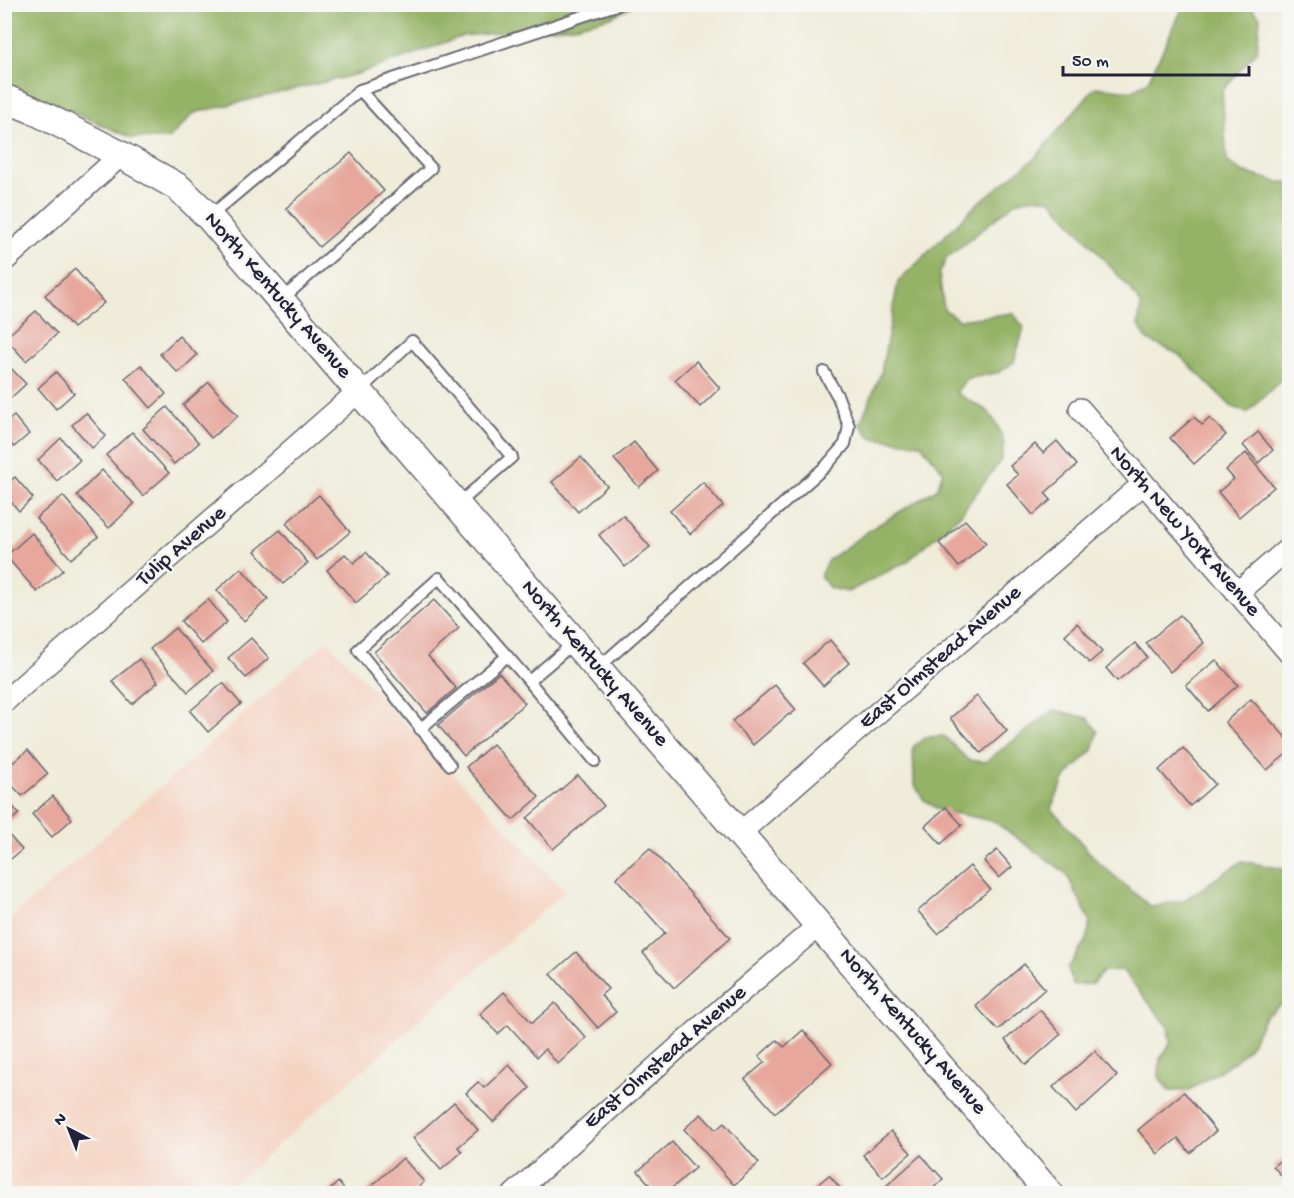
<svg xmlns="http://www.w3.org/2000/svg" width="1294" height="1198" font-family="'Gochi Hand',sans-serif">
	<style>
		.built { fill: #f5d3c1 }
		.forest { fill: #94b366; stroke: #5b6a50; stroke-width: 1.5 }
		.building { fill: #e7a79c }
		.lines { fill: none; stroke-linecap: round; stroke-linejoin: round }
		.service-casing { stroke: #6a6972; stroke-width: 14 }
		.minor-casing { stroke: #6a6972; stroke-width: 24 }
		.tertiary-casing { stroke: #6a6972; stroke-width: 30 }
		.service { stroke: #fff; stroke-width: 10 }
		.minor { stroke: #fff; stroke-width: 21 }
		.tertiary { stroke: #fff; stroke-width: 27 }
		.labels { text-anchor: middle; dominant-baseline: central; stroke-width: 5; stroke-linejoin: round; paint-order: stroke }
		.street-label { font-size: 22px; fill: #22223b; stroke: #f6f6f2 }
	</style>
	<rect width="100%" height="100%" fill="#f6f6f2"/>
	<filter id="ink" filterUnits="userSpaceOnUse"><feTurbulence type="fractalNoise" baseFrequency=".0167" numOctaves="2"/><feDisplacementMap in="SourceGraphic" scale="12" xChannelSelector="R" yChannelSelector="G"/><feConvolveMatrix kernelMatrix="1 2 1 2 8 2 1 2 1" color-interpolation-filters="sRGB"/></filter>
	<filter id="wash" filterUnits="userSpaceOnUse"><feTurbulence type="fractalNoise" baseFrequency=".008" numOctaves="4" result="noise"/><feDisplacementMap in="SourceGraphic" scale="24" xChannelSelector="R" yChannelSelector="G"/><feGaussianBlur stdDeviation="1.35" result="paint"/><feColorMatrix in="noise" values="0 0 0 0 0 0 0 0 0 0 0 0 0 0 0 0 0 1.4 0 .05"/><feComposite in="paint" operator="in"/></filter>
	<g filter="url(#wash)">
		<rect width="100%" height="100%" fill="#efecd9"/>
		<polygon class="built" points="327,641 565,891 224,1193 5,1193 4,924"/>
		<g class="forest">
			<polygon points="4,5 634,5 611,17 575,26 463,36 358,74 194,113 169,139 132,138 49,102 13,98 5,93"/>
			<polygon points="1184,5 1249,5 1260,17 1257,51 1222,91 1227,161 1242,172 1278,182 1289,182 1289,372 1247,413 1231,406 1178,354 1147,340 1138,324 1141,306 1132,291 1051,200 1034,197 1016,202 947,258 939,274 944,309 959,320 1013,313 1024,328 1014,362 1000,372 966,379 956,393 988,411 998,426 1004,443 1001,460 960,515 908,561 848,592 830,588 820,576 828,560 873,528 937,489 943,471 921,444 871,438 860,424 881,373 898,282 978,203 1035,158 1095,87 1132,91 1148,81"/>
			<polygon points="1054,710 1088,718 1098,732 1093,750 1066,776 1051,808 1098,862 1151,907 1184,900 1242,861 1289,870 1289,1007 1280,1005 1265,1017 1249,1048 1235,1061 1188,1091 1169,1091 1159,1077 1160,1059 1170,1044 1168,1026 1122,970 1104,971 1092,984 1073,985 1068,968 1087,939 1090,921 1066,873 993,821 939,810 924,800 914,784 913,747 927,737 944,736 968,760 985,762"/>
		</g>
		<g id="blocks">
			<g class="building">
				<polygon points="351,153 384,191 319,247 286,208"/>
				<polygon points="75,269 104,303 73,328 45,295"/>
				<polygon points="36,311 57,334 26,361 5,338"/>
				<polygon points="179,336 197,355 178,373 160,354"/>
				<polygon points="4,361 26,384 4,404"/>
				<polygon points="696,361 720,388 700,407 675,380"/>
				<polygon points="141,365 166,394 151,408 125,378"/>
				<polygon points="56,372 74,393 56,409 38,388"/>
				<polygon points="209,382 238,416 211,438 183,405"/>
				<polygon points="167,407 199,443 174,464 143,429"/>
				<polygon points="86,413 106,436 92,448 72,425"/>
				<polygon points="14,416 29,434 14,447 4,437 4,424"/>
				<polygon points="1194,417 1202,425 1210,418 1226,435 1194,464 1170,438"/>
				<polygon points="132,432 169,473 143,496 106,455"/>
				<polygon points="1258,432 1273,450 1258,463 1243,445"/>
				<polygon points="61,438 80,460 57,481 38,460"/>
				<polygon points="1057,441 1077,465 1045,493 1051,500 1033,515 1007,484 1018,475 1010,466 1035,444 1043,453"/>
				<polygon points="634,442 658,471 639,487 614,459"/>
				<polygon points="1246,453 1274,487 1239,517 1218,492 1234,479 1226,470"/>
				<polygon points="581,457 607,486 578,512 552,482"/>
				<polygon points="102,470 134,504 109,528 77,495"/>
				<polygon points="15,477 33,498 19,511 4,494 4,486"/>
				<polygon points="703,482 723,506 690,534 670,511"/>
				<polygon points="319,495 350,532 317,560 286,523"/>
				<polygon points="63,496 98,537 71,559 36,518"/>
				<polygon points="623,515 650,547 625,567 599,535"/>
				<polygon points="965,520 986,543 959,567 939,543"/>
				<polygon points="280,530 308,563 283,584 255,551"/>
				<polygon points="32,533 63,570 37,592 6,556"/>
				<polygon points="366,552 387,576 356,603 327,570 345,554 354,563"/>
				<polygon points="241,568 268,599 244,621 217,590"/>
				<polygon points="208,599 227,622 201,644 181,621"/>
				<polygon points="434,600 459,628 428,656 456,688 427,713 374,652"/>
				<polygon points="1180,615 1204,643 1170,672 1146,643"/>
				<polygon points="1077,623 1102,652 1089,663 1065,635"/>
				<polygon points="175,628 213,671 188,692 150,649"/>
				<polygon points="251,638 269,658 246,678 228,658"/>
				<polygon points="830,640 849,663 823,686 803,663"/>
				<polygon points="1135,643 1147,657 1117,681 1106,668"/>
				<polygon points="139,659 158,682 132,704 112,681"/>
				<polygon points="1216,660 1238,685 1208,711 1186,685"/>
				<polygon points="499,673 525,703 464,756 438,725"/>
				<polygon points="223,683 241,704 208,732 190,711"/>
				<polygon points="775,685 796,710 790,715 789,714 753,745 732,721"/>
				<polygon points="977,696 1007,731 981,753 950,718"/>
				<polygon points="1251,699 1290,742 1290,751 1267,770 1225,722"/>
				<polygon points="493,744 539,797 513,820 466,767"/>
				<polygon points="1183,748 1215,784 1190,806 1159,770"/>
				<polygon points="28,750 48,774 22,796 4,776 4,770"/>
				<polygon points="578,775 604,806 553,849 527,818"/>
				<polygon points="4,796 19,814 4,826"/>
				<polygon points="53,796 72,819 52,837 32,814"/>
				<polygon points="946,807 962,825 941,844 925,826"/>
				<polygon points="7,833 22,850 7,862 4,859 4,836"/>
				<polygon points="650,848 730,938 674,988 643,953 665,933 616,878"/>
				<polygon points="997,850 1012,867 999,878 984,861"/>
				<polygon points="970,866 990,889 938,934 918,911"/>
				<polygon points="576,952 608,989 601,995 616,1012 598,1028 551,974"/>
				<polygon points="1024,964 1045,989 998,1030 976,1006"/>
				<polygon points="504,992 532,1023 555,1003 586,1038 558,1064 545,1049 537,1057 508,1025 498,1034 480,1014"/>
				<polygon points="1040,1010 1061,1034 1026,1065 1005,1040"/>
				<polygon points="803,1030 832,1063 775,1113 745,1079 765,1062 759,1056 777,1040 784,1047"/>
				<polygon points="1095,1051 1117,1076 1076,1113 1053,1087"/>
				<polygon points="509,1065 530,1088 493,1122 466,1093 478,1082 484,1088"/>
				<polygon points="1184,1092 1216,1131 1190,1153 1178,1138 1158,1154 1138,1130"/>
				<polygon points="454,1102 478,1130 458,1147 462,1152 441,1170 413,1138"/>
				<polygon points="701,1114 716,1130 724,1123 759,1163 734,1185 684,1129"/>
				<polygon points="891,1131 911,1153 883,1177 863,1155"/>
				<polygon points="672,1142 695,1168 665,1194 658,1194 638,1171"/>
				<polygon points="1290,1153 1290,1185 1273,1166"/>
				<polygon points="921,1155 943,1179 927,1194 890,1194 885,1187"/>
				<polygon points="403,1158 424,1182 411,1194 369,1194 366,1191"/>
				<polygon points="829,1175 845,1194 815,1194 811,1190"/>
				<polygon points="338,1182 348,1194 326,1194"/>
			</g>
		</g>
	</g>
	<g filter="url(#ink)">
		<use href="#blocks" fill-opacity="0" stroke="#6a6972" stroke-width="1.5"/>
		<g class="lines">
			<g class="service-casing">
				<g id="service">
					<polyline points="360,90 619,4"/>
					<polyline points="209,217 360,90 431,168 281,300"/>
					<polyline points="359,391 412,341 512,457 458,504"/>
					<polyline points="575,642 529,681 595,761"/>
					<polyline points="598,668 826,466 845,444 849,426 838,397 824,372"/>
					<polyline points="420,729 507,656"/>
					<polyline points="450,765 358,650 439,578 529,681"/>
				</g>
			</g>
			<g class="minor-casing">
				<g id="minor">
					<polyline points="4,261 121,155"/>
					<polyline points="1080,409 1290,654"/>
					<polyline points="1237,593 1290,547"/>
					<polyline points="4,702 359,391"/>
					<polyline points="740,833 838,747 1143,484"/>
					<polyline points="514,1194 728,1003 819,925"/>
				</g>
			</g>
			<g class="tertiary-casing">
				<polyline id="tertiary" points="4,98 31,109 121,155 178,187 209,217 1050,1194"/>
			</g>
			<use href="#service" class="service"/>
			<use href="#minor" class="minor"/>
			<use href="#tertiary" class="tertiary"/>
		</g>
	</g>
	<g class="labels">
		<g class="street-label">
			<text transform="translate(277 296) rotate(49)">North Kentucky Avenue</text>
			<text transform="translate(1184 532) rotate(49)">North New York Avenue</text>
			<text transform="translate(182 547) rotate(-41)">Tulip Avenue</text>
			<text transform="translate(941 658) rotate(-41)">East Olmstead Avenue</text>
			<text transform="translate(594 664) rotate(49)">North Kentucky Avenue</text>
			<text transform="translate(912 1032) rotate(49)">North Kentucky Avenue</text>
			<text transform="translate(666 1058) rotate(-41)">East Olmstead Avenue</text>
		</g>
	</g>
	<rect width="1294" height="1198" fill="none" stroke="#f6f6f2" stroke-width="24"/>
	<g transform="translate(69 1129) rotate(318)" stroke="#f6f6f2" stroke-width="4.5" paint-order="stroke">
	<path d="M0-4.5L10 22L0 15L-10 22Z" fill="#22223b"/>
	<text y="-9" font-size="16" font-weight="bold" text-anchor="middle" fill="#22223b">N</text>
	</g>
	<path d="M1063 66v9h186v-9" fill="none" stroke="#22223b" stroke-width="3"/>
	<text x="1072" y="66" font-size="18" fill="#22223b" stroke="#f6f6f2" stroke-width="4.5" paint-order="stroke">50 m</text>
</svg>
